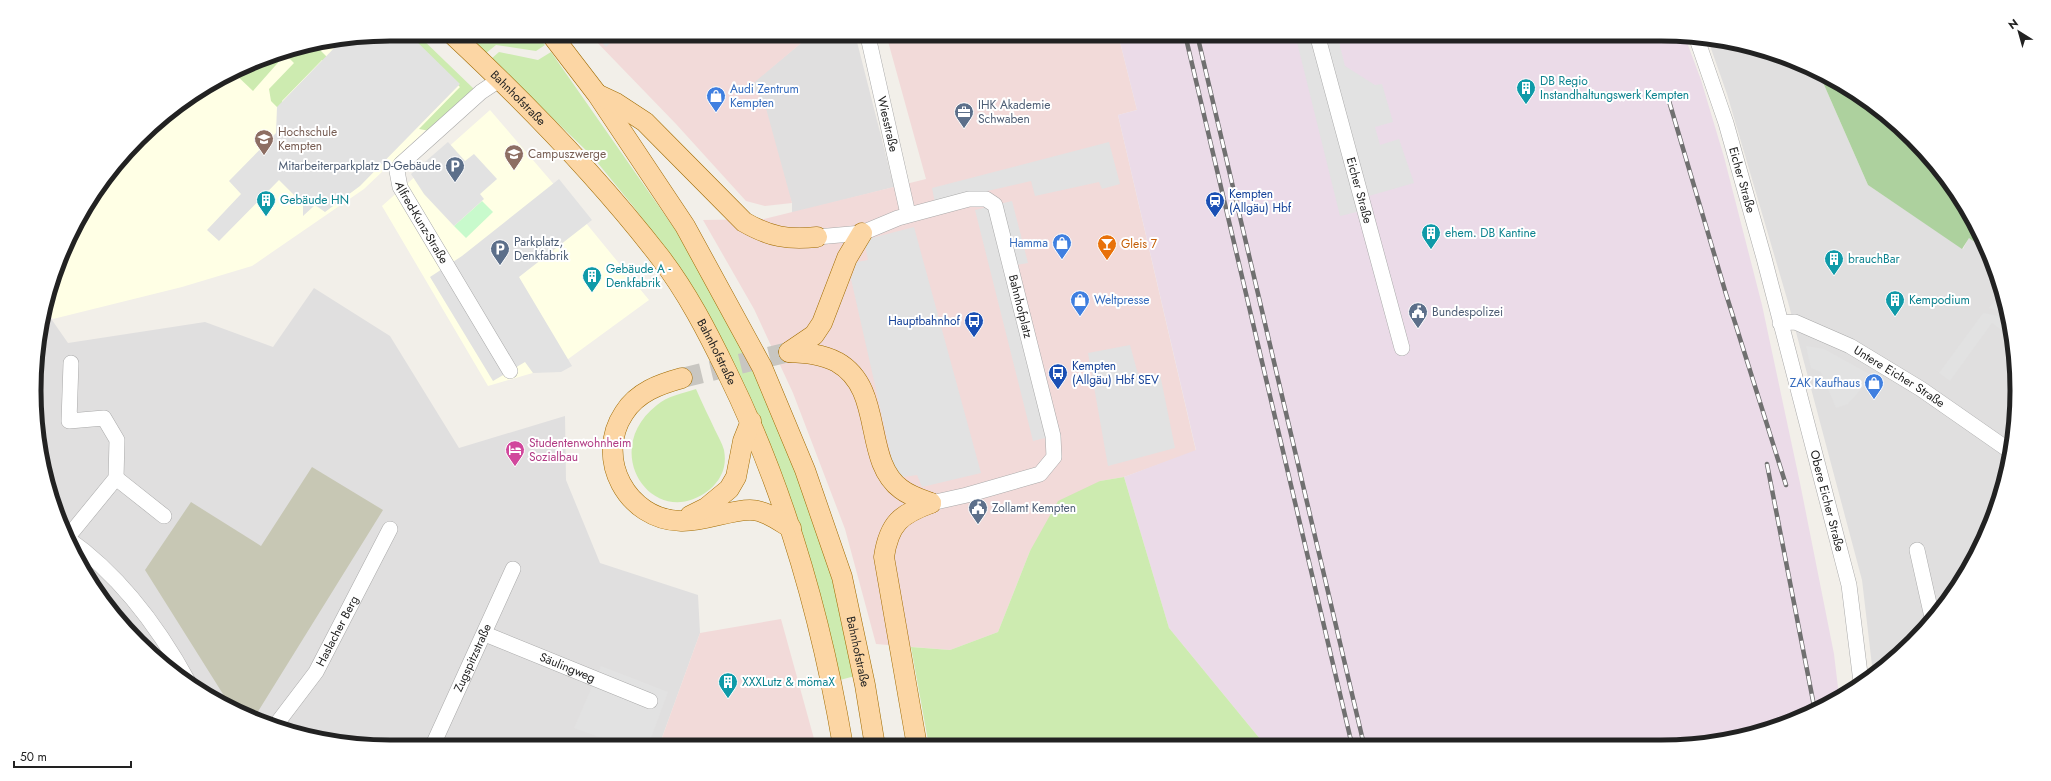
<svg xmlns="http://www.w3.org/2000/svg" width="2051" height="781" font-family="Jost,sans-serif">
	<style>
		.residential { fill: #e0dfdf }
		.commercial { fill: #f2dad9 }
		.industrial { fill: #ebdbe8 }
		.education { fill: #ffffe5 }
		.construction { fill: #c7c7b4 }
		.grass { fill: #cdebb0 }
		.forest { fill: #add19e }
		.park { fill: #c8facc }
		.parking { fill: #e2e2e2 }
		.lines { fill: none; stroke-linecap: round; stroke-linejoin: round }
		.major-tunnel { stroke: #c8c6c1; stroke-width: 20; stroke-dasharray: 20 10; stroke-linecap: butt }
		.minor-casing { stroke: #a9a9a9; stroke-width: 16 }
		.major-casing { stroke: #a06b00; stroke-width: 21 }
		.minor { stroke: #fff; stroke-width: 15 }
		.major { stroke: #fcd6a4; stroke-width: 20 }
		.rail-casing { stroke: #707070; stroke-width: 4.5 }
		.rail { stroke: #fff; stroke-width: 3; stroke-dasharray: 9; stroke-linecap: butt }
		.labels { text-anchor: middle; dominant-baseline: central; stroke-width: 4; stroke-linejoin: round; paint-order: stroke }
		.culture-label { font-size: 12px; fill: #0d838f; stroke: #fff; text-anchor: start }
		.shop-label { font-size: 12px; fill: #366cbe; stroke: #fff; text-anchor: start }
		.street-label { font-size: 12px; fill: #222; stroke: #fff }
		.service-label { font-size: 12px; fill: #4e5e75; stroke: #fff; text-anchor: start }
		.education-label { font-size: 12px; fill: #785e54; stroke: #fff; text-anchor: start }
		.transit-label { font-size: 12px; fill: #164399; stroke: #fff; text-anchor: start }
		.food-label { font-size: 12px; fill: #c56008; stroke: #fff; text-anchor: start }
		.hotel-label { font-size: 12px; fill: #b23c85; stroke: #fff; text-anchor: start }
		.rim { fill: none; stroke: #222; stroke-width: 5 }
	</style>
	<rect width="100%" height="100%" fill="#f2efe9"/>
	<g class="residential">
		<polygon points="812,34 855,34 894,187 792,213 792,203 749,86"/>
		<polygon points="1708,40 1753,46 1818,71 1868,185 1963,249 1969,237 1986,250 1998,276 2014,344 2016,414 2005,483 1957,588 1896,658 1873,674 1862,580 1788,302 1727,94"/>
		<polygon points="314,288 390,336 459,448 565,416 566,480 600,563 698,595 700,633 659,746 391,747 298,735 233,710 174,673 94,588 61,527 41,460 37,344 45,310 68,343 205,322 273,347"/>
	</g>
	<g class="commercial">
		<polygon points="589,34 812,34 750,86 764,101 792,203 765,206 746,201 676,124"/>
		<polygon points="886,34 1118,34 1137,110 1118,115 1196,451 1124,477 1100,481 1030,551 998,632 950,650 876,644 845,529 793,393 754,309 703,220 764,219 926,179"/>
		<polygon points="781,619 816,746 659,746 700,633"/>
	</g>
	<polygon class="industrial" points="1118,34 1660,34 1685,37 1701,80 1724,157 1762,305 1800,483 1834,654 1839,696 1818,710 1707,744 1265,745 1169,628 1124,477 1196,450 1118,115 1137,110"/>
	<g class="education">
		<polygon points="390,34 409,34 467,91 364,189 252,266 182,287 53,319 45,310 53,276 82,212 156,122 212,82 276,53"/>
		<polygon points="490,110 563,195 649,300 560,365 488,386 382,206"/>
	</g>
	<polygon class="construction" points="312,467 383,510 254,718 233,710 145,570 191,502 261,546"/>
	<g class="grass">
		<polygon points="405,34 417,34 475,90 430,131 419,129 460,87"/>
		<polygon points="464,34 535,34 545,45 536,51 496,45 485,54"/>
		<polygon points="316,46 333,63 330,66 322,60 282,101 284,114 271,101 269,89 294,63 283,52"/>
		<polygon points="499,52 538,60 551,52 676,231 753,367 797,474 833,582 855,676 840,680 798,528 666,250 633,206 592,156 491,59"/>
		<polygon points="276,53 278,53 283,57 253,91 233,72"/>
		<path d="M696 389C702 403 709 417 715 430 718 436 722 443 724 450 727 466 722 479 709 490 655 533 597 452 657 405 667 396 684 393 696 389Z"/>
		<polygon points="1124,477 1169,628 1265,745 929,746 911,647 950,650 998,632 1030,551 1058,501 1100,481"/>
	</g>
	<polygon class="forest" points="1818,71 1878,108 1929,156 1969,212 1986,250 1969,238 1962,249 1868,185"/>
	<polygon class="park" points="482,201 493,212 466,238 454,226"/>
	<g class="parking">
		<polygon points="391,34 409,34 460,84 360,186 325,212 315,205 303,216 303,204 279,180 219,241 207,230 241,194 229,181 276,133 277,107 340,42"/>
		<polygon points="594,34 620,34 606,47"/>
		<polygon points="1295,34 1337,34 1345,66 1375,85 1382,84 1393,122 1375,127 1380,145 1399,139 1414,183 1355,200 1357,212 1340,216"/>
		<polygon points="448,142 465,161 474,154 497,179 480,194 484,199 454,226 424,194 411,174"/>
		<polygon points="1109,142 1120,184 1102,189 1099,182 1035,196 1031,181 935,203 932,188"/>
		<polygon points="559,179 592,220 519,277 572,366 561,372 533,373 525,362 493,381 430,277 462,256"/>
		<polygon points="1012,201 1028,263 1011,266 1053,436 1033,441 975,210"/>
		<polygon points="914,227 981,473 922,487 917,475 896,478 851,279 857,262 868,260 864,240"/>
		<polygon points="2002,292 2008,316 2000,311 1989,308"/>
		<polygon points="1983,313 1999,316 2009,323 2012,338 1992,323 1950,381 1939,373"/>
		<polygon points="1130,345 1139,378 1160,374 1175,448 1108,466 1088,353"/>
		<polygon points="1806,346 1824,349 1873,376 1848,404 1836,408 1821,372 1811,368"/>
		<polygon points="601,666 668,692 648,746 624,746 574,728"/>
	</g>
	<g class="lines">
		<polyline class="major-tunnel" points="682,378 789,352"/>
		<g class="minor-casing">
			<g id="minor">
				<path id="s1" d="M869 34V41L908 214"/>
				<path id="s2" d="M1317 34 1402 348"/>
				<path id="s3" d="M1697 39 1726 123 1764 258 1849 585 1861 682"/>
				<path id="s4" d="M499 80 481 92 401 164 397 171 400 187 510 371"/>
				<path id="s5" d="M817 237 862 233 898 218 969 199H986L995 205 1053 436 1054 457 1040 474 967 495 931 503"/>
				<path id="s6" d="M1780 323 1795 322 1850 346 1921 389 2010 451"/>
				<polyline points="116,478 164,516"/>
				<polyline points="67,538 116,478 117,440 104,418 69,421 71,363"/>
				<path d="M67 538C120 575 158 626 189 683"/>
				<polyline points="1917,550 1932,617"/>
				<path id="s7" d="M485 634 650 701"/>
				<path id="s8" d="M275 726 316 672 390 529"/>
				<path id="s9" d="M432 747 513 569"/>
			</g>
		</g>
		<g class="major-casing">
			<g id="major">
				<path id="s10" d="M452 34C526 103 598 177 660 257 687 292 708 333 727 372 785 490 821 616 843 746"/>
				<path id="s11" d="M551 34 597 94 685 226 762 367 805 470 842 577 865 685 875 746"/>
				<path d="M599 95 616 103 645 122 744 222C770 237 788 240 817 237"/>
				<path d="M789 352C806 353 822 354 837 362 885 389 862 460 901 489 910 496 920 499 931 503"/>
				<polyline points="789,352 814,335 822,323 847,258 862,233"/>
				<path d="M682 378C660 384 637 392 624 413 594 458 627 520 681 521 703 522 729 510 750 510 765 510 779 521 791 528"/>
				<polyline points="690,516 706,508 729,489 736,477 743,441 751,421"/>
				<path d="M917 746 884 557C889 523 901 514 931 503"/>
			</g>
		</g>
		<use href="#minor" class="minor"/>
		<use href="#major" class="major"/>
		<g class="rail-casing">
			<g id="rail">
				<polyline points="1185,34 1352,745"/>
				<polyline points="1197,34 1364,745"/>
				<polyline points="1669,101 1726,294 1786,485"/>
				<polyline points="1767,464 1815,711"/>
			</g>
		</g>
		<use href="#rail" class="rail"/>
	</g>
	<defs>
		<g id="building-pin" transform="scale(1)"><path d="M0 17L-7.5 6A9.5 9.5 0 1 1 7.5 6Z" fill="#0f9aa8" stroke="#fff"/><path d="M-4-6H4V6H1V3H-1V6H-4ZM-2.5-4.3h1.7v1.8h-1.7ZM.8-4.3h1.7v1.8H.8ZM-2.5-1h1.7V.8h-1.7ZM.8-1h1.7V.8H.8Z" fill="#fff"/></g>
		<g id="shop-pin" transform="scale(1)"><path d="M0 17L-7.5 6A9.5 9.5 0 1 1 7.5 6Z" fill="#3f7fe0" stroke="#fff"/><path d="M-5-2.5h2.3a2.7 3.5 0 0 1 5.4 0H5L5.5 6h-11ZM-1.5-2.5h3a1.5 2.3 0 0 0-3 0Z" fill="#fff"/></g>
		<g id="office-pin" transform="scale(1)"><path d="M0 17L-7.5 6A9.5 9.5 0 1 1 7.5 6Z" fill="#5c6f8a" stroke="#fff"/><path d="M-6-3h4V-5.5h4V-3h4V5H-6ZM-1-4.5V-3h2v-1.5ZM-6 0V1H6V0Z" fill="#fff"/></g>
		<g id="university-pin" transform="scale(1)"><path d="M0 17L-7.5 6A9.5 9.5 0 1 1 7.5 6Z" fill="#8d6e63" stroke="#fff"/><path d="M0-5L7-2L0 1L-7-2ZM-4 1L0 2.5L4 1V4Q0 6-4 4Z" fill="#fff"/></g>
		<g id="school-pin" transform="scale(1)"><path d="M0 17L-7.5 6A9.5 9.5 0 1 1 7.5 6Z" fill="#8d6e63" stroke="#fff"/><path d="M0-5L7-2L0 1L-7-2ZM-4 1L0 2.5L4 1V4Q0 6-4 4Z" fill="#fff"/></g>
		<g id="parking-pin" transform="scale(1)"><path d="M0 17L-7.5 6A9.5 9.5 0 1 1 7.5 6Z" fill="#5c6f8a" stroke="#fff"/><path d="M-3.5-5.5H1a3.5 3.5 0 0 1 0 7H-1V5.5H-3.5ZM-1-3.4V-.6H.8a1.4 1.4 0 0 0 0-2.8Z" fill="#fff"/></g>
		<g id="station-pin" transform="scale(1)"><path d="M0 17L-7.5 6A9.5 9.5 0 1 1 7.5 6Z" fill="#1a4fb4" stroke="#fff"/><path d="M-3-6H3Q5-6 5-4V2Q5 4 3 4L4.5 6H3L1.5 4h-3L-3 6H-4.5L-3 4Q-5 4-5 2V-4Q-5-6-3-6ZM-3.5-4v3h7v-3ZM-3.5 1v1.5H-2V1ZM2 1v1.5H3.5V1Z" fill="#fff"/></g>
		<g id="bar-pin" transform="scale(1)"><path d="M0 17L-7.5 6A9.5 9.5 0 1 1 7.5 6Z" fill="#e8710a" stroke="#fff"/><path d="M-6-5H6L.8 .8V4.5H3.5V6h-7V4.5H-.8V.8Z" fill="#fff"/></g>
		<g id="civic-pin" transform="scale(1)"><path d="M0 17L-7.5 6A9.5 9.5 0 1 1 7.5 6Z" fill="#5c6f8a" stroke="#fff"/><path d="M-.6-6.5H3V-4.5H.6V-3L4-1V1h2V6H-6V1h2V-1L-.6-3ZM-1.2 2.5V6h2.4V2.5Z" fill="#fff"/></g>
		<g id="bus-pin" transform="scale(1)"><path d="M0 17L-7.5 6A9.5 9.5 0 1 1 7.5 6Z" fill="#1a4fb4" stroke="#fff"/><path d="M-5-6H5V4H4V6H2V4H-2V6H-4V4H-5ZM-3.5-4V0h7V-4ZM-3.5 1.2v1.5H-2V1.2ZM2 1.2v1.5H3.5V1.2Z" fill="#fff"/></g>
		<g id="hotel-pin" transform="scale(1)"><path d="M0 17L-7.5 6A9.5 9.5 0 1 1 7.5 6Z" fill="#d1479c" stroke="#fff"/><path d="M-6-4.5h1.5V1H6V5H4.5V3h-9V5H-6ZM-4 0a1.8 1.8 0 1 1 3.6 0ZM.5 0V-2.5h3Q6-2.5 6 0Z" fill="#fff"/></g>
	</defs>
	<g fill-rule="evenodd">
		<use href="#building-pin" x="1526" y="88"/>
		<use href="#shop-pin" x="716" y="96"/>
		<use href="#office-pin" x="964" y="112"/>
		<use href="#university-pin" x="264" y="139"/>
		<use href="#school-pin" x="514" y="154"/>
		<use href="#parking-pin" x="455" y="166"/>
		<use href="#building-pin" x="266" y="200"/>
		<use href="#station-pin" x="1215" y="201"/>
		<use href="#building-pin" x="1431" y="233"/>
		<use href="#shop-pin" x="1062" y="243"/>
		<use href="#bar-pin" x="1107" y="244"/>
		<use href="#parking-pin" x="500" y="249"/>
		<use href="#building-pin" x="1834" y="259"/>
		<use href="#building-pin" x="592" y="276"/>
		<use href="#shop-pin" x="1080" y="300"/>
		<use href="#building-pin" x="1895" y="300"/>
		<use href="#civic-pin" x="1418" y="312"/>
		<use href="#bus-pin" x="974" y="321"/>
		<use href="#bus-pin" x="1058" y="373"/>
		<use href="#shop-pin" x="1874" y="383"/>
		<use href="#hotel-pin" x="515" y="450"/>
		<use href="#civic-pin" x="978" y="508"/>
		<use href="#building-pin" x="728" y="682"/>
	</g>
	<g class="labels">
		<g class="culture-label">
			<text x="1540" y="81">DB Regio<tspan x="1540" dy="14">Instandhaltungswerk Kempten</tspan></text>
			<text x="280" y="200">Gebäude HN</text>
			<text x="1445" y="233">ehem. DB Kantine</text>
			<text x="1848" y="259">brauchBar</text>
			<text x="606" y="269">Gebäude A -<tspan x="606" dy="14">Denkfabrik</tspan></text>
			<text x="1909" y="300">Kempodium</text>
			<text x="742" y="682">XXXLutz &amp; mömaX</text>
		</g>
		<g class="shop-label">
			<text x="730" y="89">Audi Zentrum<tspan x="730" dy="14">Kempten</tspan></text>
			<text x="1048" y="243" text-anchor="end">Hamma</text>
			<text x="1094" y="300">Weltpresse</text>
			<text x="1860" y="383" text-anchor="end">ZAK Kaufhaus</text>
		</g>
		<g class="street-label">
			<text stroke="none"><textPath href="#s10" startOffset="92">Bahnhofstraße</textPath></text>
			<text stroke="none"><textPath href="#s1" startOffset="92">Wiesstraße</textPath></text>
			<text stroke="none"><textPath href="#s3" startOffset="148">Eicher Straße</textPath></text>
			<text stroke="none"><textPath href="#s2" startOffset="162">Eicher Straße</textPath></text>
			<text stroke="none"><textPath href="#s4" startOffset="195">Alfred-Kunz-Straße</textPath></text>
			<text stroke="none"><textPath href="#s5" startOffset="290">Bahnhofplatz</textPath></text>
			<text stroke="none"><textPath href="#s10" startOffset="416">Bahnhofstraße</textPath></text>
			<text stroke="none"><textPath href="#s6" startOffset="133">Untere Eicher Straße</textPath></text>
			<text stroke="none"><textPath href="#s3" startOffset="480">Obere Eicher Straße</textPath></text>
			<text stroke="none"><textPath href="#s8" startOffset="114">Haslacher Berg</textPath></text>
			<text stroke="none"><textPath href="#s11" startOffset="696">Bahnhofstraße</textPath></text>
			<text stroke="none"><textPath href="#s9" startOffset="98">Zugspitzstraße</textPath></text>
			<text stroke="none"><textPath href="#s7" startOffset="89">Säulingweg</textPath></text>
		</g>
		<g class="service-label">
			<text x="978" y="105">IHK Akademie<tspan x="978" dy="14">Schwaben</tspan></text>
			<text x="441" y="166" text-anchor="end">Mitarbeiterparkplatz D-Gebäude</text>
			<text x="514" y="242">Parkplatz,<tspan x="514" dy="14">Denkfabrik</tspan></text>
			<text x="1432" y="312">Bundespolizei</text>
			<text x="992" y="508">Zollamt Kempten</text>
		</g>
		<g class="education-label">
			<text x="278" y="132">Hochschule<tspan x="278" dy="14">Kempten</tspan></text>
			<text x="528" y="154">Campuszwerge</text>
		</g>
		<g class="transit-label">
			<text x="1229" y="194">Kempten<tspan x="1229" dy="14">(Allgäu) Hbf</tspan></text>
			<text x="960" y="321" text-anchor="end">Hauptbahnhof</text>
			<text x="1072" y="366">Kempten<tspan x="1072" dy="14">(Allgäu) Hbf SEV</tspan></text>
		</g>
		<g class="food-label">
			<text x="1121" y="244">Gleis 7</text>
		</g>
		<g class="hotel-label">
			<text x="529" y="443">Studentenwohnheim<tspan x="529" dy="14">Sozialbau</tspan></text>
		</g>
	</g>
	<path d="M0 0H2051V781H0ZM390 41H1661A349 349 0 0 1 2010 390V391A349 349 0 0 1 1661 740H390A349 349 0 0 1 41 391V390A349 349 0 0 1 390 41Z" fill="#fff" fill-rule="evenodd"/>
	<path class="rim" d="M390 41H1661A349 349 0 0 1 2010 390V391A349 349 0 0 1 1661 740H390A349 349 0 0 1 41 391V390A349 349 0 0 1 390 41Z"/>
	<g transform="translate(2019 32) rotate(323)" stroke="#ffffff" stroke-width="3" paint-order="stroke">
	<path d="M0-3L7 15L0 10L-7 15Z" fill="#222222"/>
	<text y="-6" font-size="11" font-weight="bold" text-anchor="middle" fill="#222222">N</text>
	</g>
	<path d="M14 761v6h117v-6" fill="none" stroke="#222222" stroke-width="2"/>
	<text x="20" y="761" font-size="12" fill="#222222" stroke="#ffffff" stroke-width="3" paint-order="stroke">50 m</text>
</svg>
